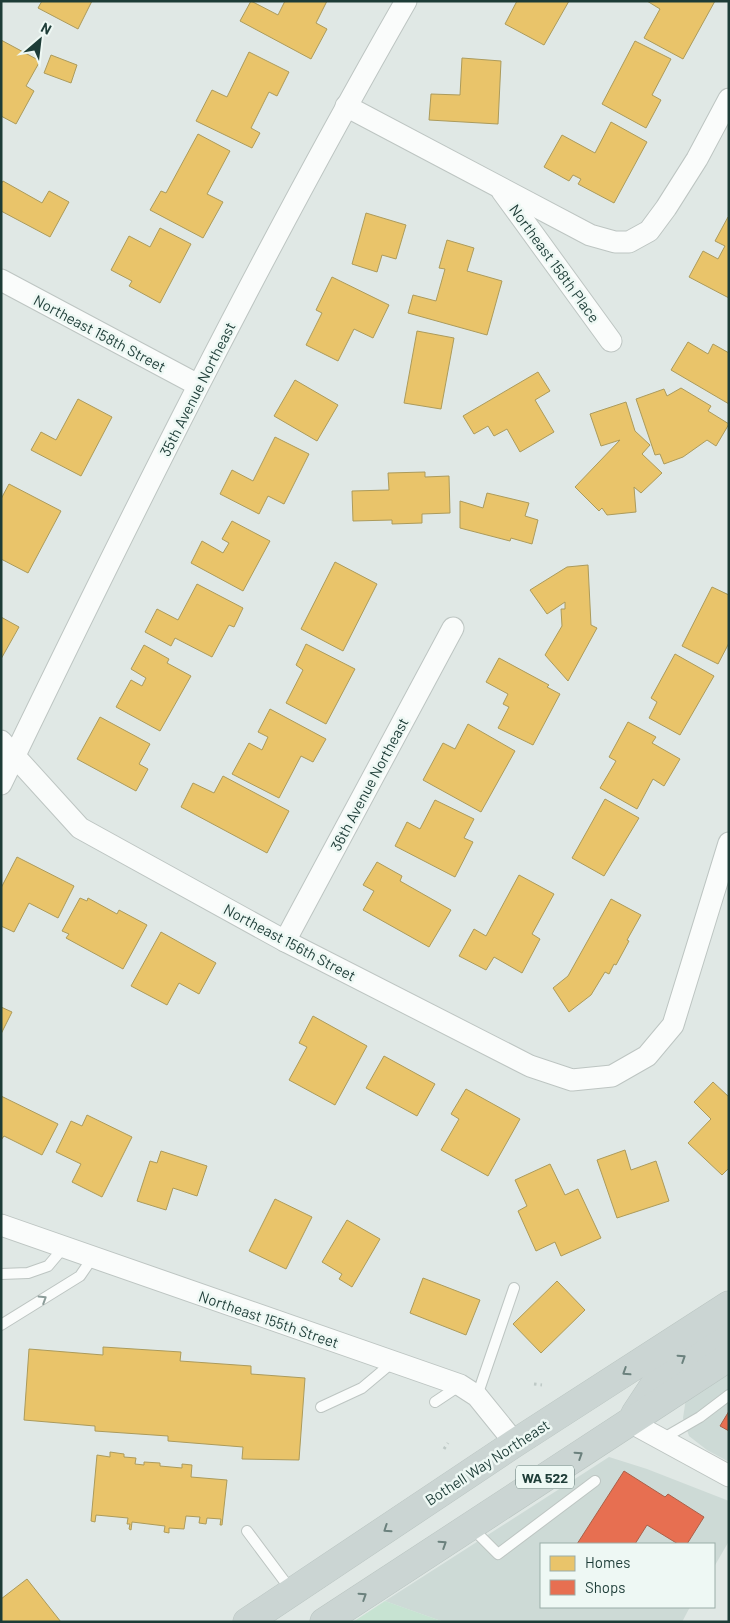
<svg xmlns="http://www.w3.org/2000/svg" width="730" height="1623" font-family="Barlow,sans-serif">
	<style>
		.built { fill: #cddad6 }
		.green { fill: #c7e3d2 }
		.homes { fill: #e9c46a; stroke: #ac9b5b }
		.shops { fill: #e76f51; stroke: #aa6049 }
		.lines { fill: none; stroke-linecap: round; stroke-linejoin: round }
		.lane-casing { stroke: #bdc5c2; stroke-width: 12 }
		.street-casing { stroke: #bdc5c2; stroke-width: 23 }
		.primary-casing { stroke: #bac5c2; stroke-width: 29 }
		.path { stroke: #bec9c6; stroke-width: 3; stroke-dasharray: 2.5 4; stroke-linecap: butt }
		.lane { stroke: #fafcfb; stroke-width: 10 }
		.street { stroke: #fafcfb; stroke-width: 21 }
		.primary { stroke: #cbd5d3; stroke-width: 28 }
		.oneway { stroke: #8c9c99 }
		.oneway2 { stroke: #6b817d }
		.labels { text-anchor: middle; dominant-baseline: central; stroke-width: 5; stroke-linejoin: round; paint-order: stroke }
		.shield { fill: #eef8f4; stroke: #5c7470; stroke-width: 1 }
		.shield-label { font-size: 14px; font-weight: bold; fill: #1d3c37 }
		.street-label { font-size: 15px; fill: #1d3c37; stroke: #eef8f4 }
	</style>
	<rect width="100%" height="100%" fill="#e0e8e5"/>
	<g class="built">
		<polygon points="729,1370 729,1462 707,1450 689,1436 683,1418 686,1398"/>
		<polygon points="609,1457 647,1469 729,1501 729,1541 714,1567 714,1544 541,1544 541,1607 690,1607 682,1622 444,1622 385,1601"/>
	</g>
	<polygon class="green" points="385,1601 444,1622 353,1622"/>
	<g class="homes">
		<polygon points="42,1 92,1 78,29 38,8"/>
		<polygon points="251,1 278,15 285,1 327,1 316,23 327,29 311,59 240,21"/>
		<polygon points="517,1 569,1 544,45 505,24"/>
		<polygon points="647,1 715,1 683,59 644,38 660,9"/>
		<polygon points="1,40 40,61 26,86 34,91 16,124 1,116"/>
		<polygon points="635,41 671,59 652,95 661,100 646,128 602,104"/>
		<polygon points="249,52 289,72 277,96 269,92 251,128 260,133 252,148 196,121 212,90 227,97"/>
		<polygon points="51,55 77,65 71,83 44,73"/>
		<polygon points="462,58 501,61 498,124 429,120 431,94 460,95"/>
		<polygon points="611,122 647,142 614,203 578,184 581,179 573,175 569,181 544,167 562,135 595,153"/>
		<polygon points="198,134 230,151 207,194 223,202 203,238 150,210 161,191 166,193"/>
		<polygon points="3,181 42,203 49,191 69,202 50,237 1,211 1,184"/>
		<polygon points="366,213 406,225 396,259 382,255 377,272 352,264"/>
		<polygon points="728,217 729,217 729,298 689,277 703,251 718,259 725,246 715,241"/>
		<polygon points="160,228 191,244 160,303 129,286 132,281 111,270 129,236 150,247"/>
		<polygon points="447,240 474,248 467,271 502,281 487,335 408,313 413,295 436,301 445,269 439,268"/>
		<polygon points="332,277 389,305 373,338 354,329 338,361 306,345 322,313 316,310"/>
		<polygon points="417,331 454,338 441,409 404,403"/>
		<polygon points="688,342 708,354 713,344 729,353 729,404 671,370"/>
		<polygon points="538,372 550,391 535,400 554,432 520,452 507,429 494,436 488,426 474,434 463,416"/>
		<polygon points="295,380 338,405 317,441 274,416"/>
		<polygon points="681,388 711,406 708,411 729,424 716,446 707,440 683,457 664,464 660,454 655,455 636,399 664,389 667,396"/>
		<polygon points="78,399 112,417 81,476 31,450 41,432 56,440"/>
		<polygon points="626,402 635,431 650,445 642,454 662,473 641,493 634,487 636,512 607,515 602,508 599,511 575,487 620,440 601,446 590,414"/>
		<polygon points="275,437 309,454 284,504 268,496 259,514 220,494 232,470 253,481"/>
		<polygon points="425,472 425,477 449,476 450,513 422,514 422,523 392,524 392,520 353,521 352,491 389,490 388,473"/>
		<polygon points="9,484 61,511 28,573 1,559 1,499"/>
		<polygon points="487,493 529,503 525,516 538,520 532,544 511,538 510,541 460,528 460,501 483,508"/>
		<polygon points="232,521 270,541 243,591 191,563 202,541 223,553 229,543 222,539"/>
		<polygon points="335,562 377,584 343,651 301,629"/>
		<polygon points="588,565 591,625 597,628 568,681 545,655 562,626 561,609 565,609 565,602 547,614 530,590 567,567"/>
		<polygon points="197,584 243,608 234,627 229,625 212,657 175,638 171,646 145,632 157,609 178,620"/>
		<polygon points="712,587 729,595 729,643 718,664 682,646"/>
		<polygon points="1,617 19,627 1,659"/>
		<polygon points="306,644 355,669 326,724 286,703 303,670 296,665"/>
		<polygon points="144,645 169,659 167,663 191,676 160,731 116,707 131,680 142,686 146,678 131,669"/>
		<polygon points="675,654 714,676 680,735 649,718 657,702 651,698"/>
		<polygon points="499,658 549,685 547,687 560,694 533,745 498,728 509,707 503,704 508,694 486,682"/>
		<polygon points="270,709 326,739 313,762 301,756 279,798 232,774 249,743 262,750 268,737 258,732"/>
		<polygon points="100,717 150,744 139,764 148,769 136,791 77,759"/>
		<polygon points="628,722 656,737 652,743 680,759 664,786 653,779 637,809 600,788 616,761 609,757"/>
		<polygon points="468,724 515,751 481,812 423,780 443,743 455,749"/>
		<polygon points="223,776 289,811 267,853 181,807 193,783 214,793"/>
		<polygon points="605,799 639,818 604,876 572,858"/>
		<polygon points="435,800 474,819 464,838 473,842 455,877 395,846 407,822 420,829"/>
		<polygon points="17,857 74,886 58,918 29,903 14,932 1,926 1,888"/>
		<polygon points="377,862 402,876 400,881 451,910 429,947 363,910 374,891 363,885"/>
		<polygon points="519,875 554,894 532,934 540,939 522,973 494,957 486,970 459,956 474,929 486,936"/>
		<polygon points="80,898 87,901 88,898 117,914 119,910 147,925 123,969 66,938 69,934 62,931"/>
		<polygon points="611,899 641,915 627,940 629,941 616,965 614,964 609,974 605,972 591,995 569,1012 553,988 568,976"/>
		<polygon points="161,932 216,963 199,994 179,983 167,1005 131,986"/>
		<polygon points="1,1007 12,1012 1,1034"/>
		<polygon points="313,1016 367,1046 335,1105 289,1080 307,1047 299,1043"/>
		<polygon points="384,1056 435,1084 417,1116 366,1088"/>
		<polygon points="713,1082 729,1097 729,1168 722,1175 688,1143 711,1119 694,1102"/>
		<polygon points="466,1089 520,1119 488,1176 441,1150 459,1119 451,1114"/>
		<polygon points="1,1096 58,1124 42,1155 4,1136 1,1140"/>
		<polygon points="87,1115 132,1137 102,1197 72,1182 81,1164 56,1152 71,1121 82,1126"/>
		<polygon points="625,1150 631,1170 656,1161 669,1201 617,1218 597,1160"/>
		<polygon points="161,1151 207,1166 197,1196 173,1188 166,1210 137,1201 150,1161 157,1163"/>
		<polygon points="550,1164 565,1195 578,1189 601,1238 561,1256 555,1242 536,1251 518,1211 527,1206 515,1180"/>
		<polygon points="275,1199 312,1217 286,1269 249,1251"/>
		<polygon points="347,1220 380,1239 352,1287 339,1279 342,1274 322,1262"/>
		<polygon points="423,1278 480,1300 466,1335 410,1313"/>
		<polygon points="557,1281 585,1310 541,1353 513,1324"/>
		<polygon points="103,1347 181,1352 180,1361 251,1366 251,1374 305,1378 299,1460 242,1459 243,1447 168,1441 168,1436 95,1431 95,1426 24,1420 29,1349 103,1355"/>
		<polygon points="110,1452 124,1454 124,1457 136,1458 135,1464 144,1465 144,1462 160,1463 160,1466 182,1468 182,1464 192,1465 191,1477 227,1480 222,1525 220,1525 221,1519 207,1518 206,1524 199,1523 200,1517 186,1516 184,1529 169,1528 169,1533 164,1532 165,1526 132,1522 131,1530 129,1529 130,1524 127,1524 128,1518 96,1515 95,1522 91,1521 97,1455 110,1457"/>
		<polygon points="27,1579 61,1622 1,1622 1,1599"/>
	</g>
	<g class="shops">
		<polygon points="729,1411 729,1431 720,1426"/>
		<polygon points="624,1471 665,1497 668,1494 704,1517 687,1544 678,1544 647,1525 635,1544 577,1544"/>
	</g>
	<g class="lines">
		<g class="lane-casing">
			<g id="lane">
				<polyline points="1,1274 28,1273 48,1266 64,1247"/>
				<polyline points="1,1325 80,1276 93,1257"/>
				<polyline points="477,1396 514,1288"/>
				<polyline points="435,1402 459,1386"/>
				<polyline points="321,1407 362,1388 393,1362"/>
				<polyline points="662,1439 700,1417 729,1395"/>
				<polyline points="471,1527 498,1554 595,1481"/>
				<polyline points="247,1531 291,1590"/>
			</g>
		</g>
		<g class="street-casing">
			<g id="street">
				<polyline points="346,106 590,235 615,242 629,242 649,231 666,208 697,159 729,99"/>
				<polyline points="502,191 611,341"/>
				<polyline points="1,280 198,385"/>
				<polyline points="1,741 80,828 285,941 530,1066 572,1080 612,1076 647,1056 673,1025 729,843"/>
				<path d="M1 784C129 519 260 256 406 1"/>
				<polyline points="285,941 453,628"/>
				<polyline points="1,1225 460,1385 477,1396 515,1443"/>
				<polyline points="630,1422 729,1476"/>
			</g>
		</g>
		<g class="primary-casing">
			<g id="primary">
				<polyline points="635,1414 664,1370 729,1328"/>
				<polyline points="247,1622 515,1443 729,1305"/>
				<polyline points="324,1622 729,1357"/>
			</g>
		</g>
		<g class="path">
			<polyline points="534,1384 542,1385"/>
			<polyline points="444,1449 448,1443"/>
		</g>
		<use href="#lane" class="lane"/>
		<use href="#street" class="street"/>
		<use href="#primary" class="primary"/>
	</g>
	<defs><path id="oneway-chevron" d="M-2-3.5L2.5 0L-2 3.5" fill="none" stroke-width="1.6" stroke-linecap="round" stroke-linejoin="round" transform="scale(1.25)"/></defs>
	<use class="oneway" href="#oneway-chevron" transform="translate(43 1299) rotate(-32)"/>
	<g class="oneway2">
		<use href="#oneway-chevron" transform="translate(682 1358) rotate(-33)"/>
		<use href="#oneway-chevron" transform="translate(626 1372) rotate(147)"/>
		<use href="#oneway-chevron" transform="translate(579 1455) rotate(-33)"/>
		<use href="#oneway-chevron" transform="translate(387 1529) rotate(146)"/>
		<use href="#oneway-chevron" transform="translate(443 1544) rotate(-33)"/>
		<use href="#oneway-chevron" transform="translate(363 1596) rotate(-33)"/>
	</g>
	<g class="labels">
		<rect class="shield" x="516" y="1465.5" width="58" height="23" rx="4"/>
		<g class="shield-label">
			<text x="545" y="1477">WA 522</text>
		</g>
		<g class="street-label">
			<text transform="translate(555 263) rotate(54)">Northeast 158th Place</text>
			<text transform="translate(100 333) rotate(28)">Northeast 158th Street</text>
			<text transform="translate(197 389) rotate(-63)">35th Avenue Northeast</text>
			<text transform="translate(369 784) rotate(-62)">36th Avenue Northeast</text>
			<text transform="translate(290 942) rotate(28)">Northeast 156th Street</text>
			<text transform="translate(269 1319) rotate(19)">Northeast 155th Street</text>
			<text transform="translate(487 1462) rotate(-33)">Bothell Way Northeast</text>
		</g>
	</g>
	<rect width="730" height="1623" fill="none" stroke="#1d3c37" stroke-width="5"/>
	<rect x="540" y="1543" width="175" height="65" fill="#eef8f4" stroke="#9aada8"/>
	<rect x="550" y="1556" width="25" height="15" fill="#e9c46a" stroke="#9aada8"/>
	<text x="585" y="1568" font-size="15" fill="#1d3c37">Homes</text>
	<rect x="550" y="1580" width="25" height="15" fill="#e76f51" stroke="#9aada8"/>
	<text x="585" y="1593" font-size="15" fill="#1d3c37">Shops</text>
	<g transform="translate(40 40) rotate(28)" stroke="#eef8f4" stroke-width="4" paint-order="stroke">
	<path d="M0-4L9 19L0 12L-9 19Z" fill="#1d3c37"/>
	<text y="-8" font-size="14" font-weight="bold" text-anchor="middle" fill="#1d3c37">N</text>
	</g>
</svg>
